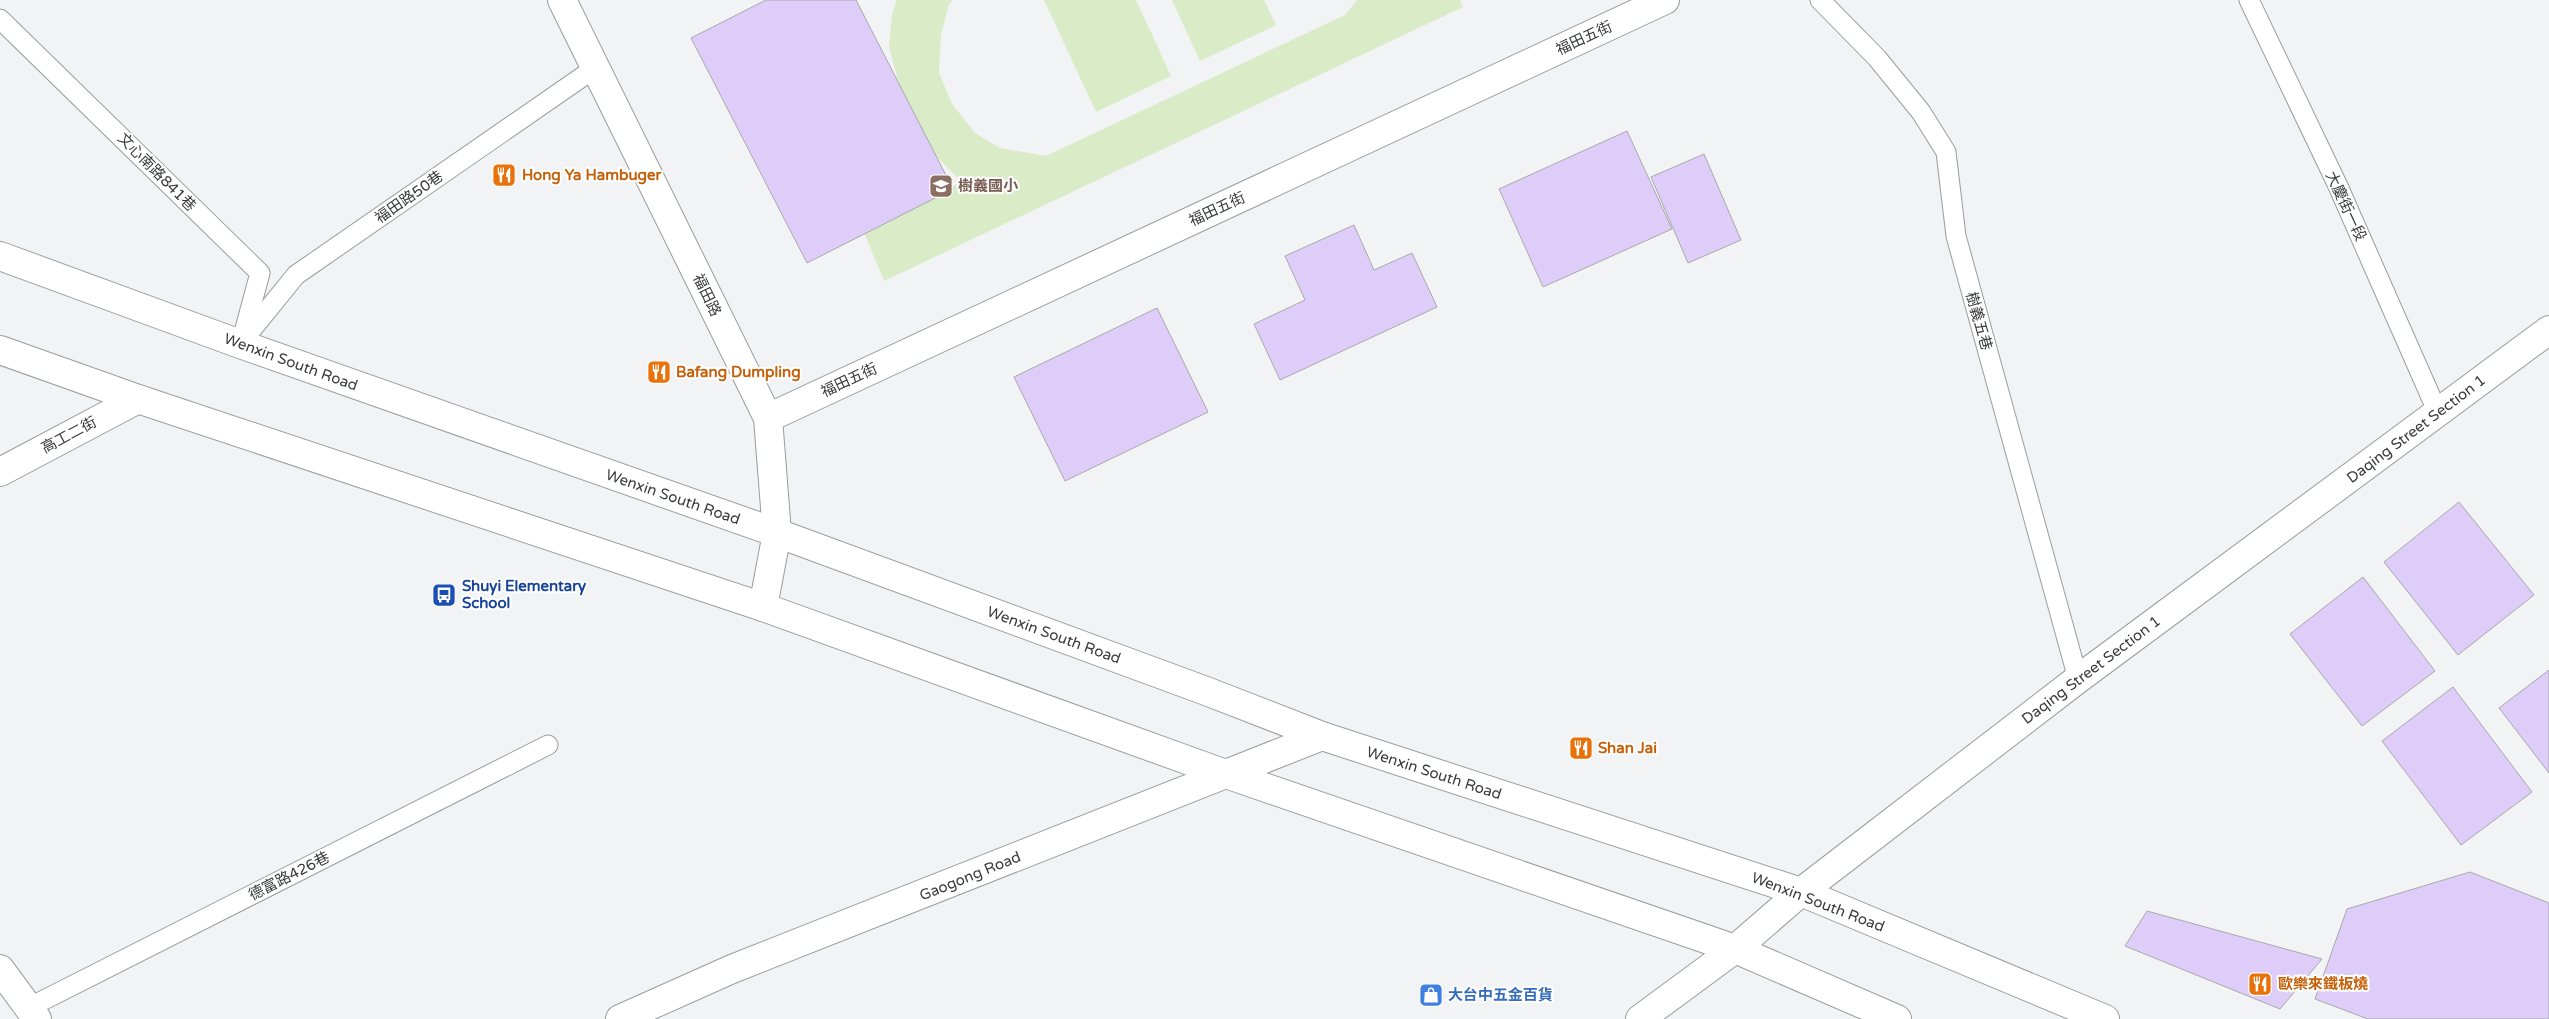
<svg xmlns="http://www.w3.org/2000/svg" width="2549" height="1019" font-family="'Varela Round','Noto Sans TC',sans-serif">
	<style>
		.green { fill: #d9ebc7 }
		.building { fill: #deccf9; stroke: #a9a8aa }
		.lines { fill: none; stroke-linecap: round; stroke-linejoin: round }
		.lane-casing { stroke: #9b9c9e; stroke-width: 21 }
		.street-casing { stroke: #9b9c9e; stroke-width: 30 }
		.secondary-casing { stroke: #9b9c9e; stroke-width: 30 }
		.lane { stroke: #fff; stroke-width: 19 }
		.street { stroke: #fff; stroke-width: 28 }
		.secondary { stroke: #fff; stroke-width: 28 }
		.labels { text-anchor: middle; dominant-baseline: central; stroke-width: 4; stroke-linejoin: round; paint-order: stroke }
		.street-label { font-size: 15px; fill: #393a3b; stroke: #fff }
		.food-label { font-size: 15px; font-weight: bold; fill: #c56008; stroke: #fff; text-anchor: start }
		.education-label { font-size: 15px; font-weight: bold; fill: #785e54; stroke: #fff; text-anchor: start }
		.transit-label { font-size: 15px; font-weight: bold; fill: #164399; stroke: #fff; text-anchor: start }
		.shop-label { font-size: 15px; font-weight: bold; fill: #366cbe; stroke: #fff; text-anchor: start }
	</style>
	<rect width="100%" height="100%" fill="#f2f3f5"/>
	<g class="green">
		<polygon points="897,0 953,0 949,4 941,35 939,73 952,104 975,133 1000,148 1046,156 1345,15 1357,0 1460,0 1463,7 884,281 863,230 962,182 935,155 901,92 889,47 892,14"/>
		<polygon points="1044,0 1136,0 1171,76 1096,112"/>
		<polygon points="1172,0 1264,0 1276,25 1200,61"/>
	</g>
	<g class="building">
		<polygon points="766,0 856,0 953,189 807,263 691,38"/>
		<polygon points="1627,131 1672,229 1543,287 1499,189"/>
		<polygon points="1704,154 1741,240 1688,263 1651,177"/>
		<polygon points="1354,225 1374,270 1412,253 1437,307 1280,380 1254,324 1305,300 1285,256"/>
		<polygon points="1157,308 1208,412 1065,481 1014,377"/>
		<polygon points="2459,502 2534,595 2458,655 2384,562"/>
		<polygon points="2363,577 2435,671 2362,726 2290,634"/>
		<polygon points="2549,670 2549,773 2499,708"/>
		<polygon points="2453,687 2532,792 2461,845 2382,741"/>
		<polygon points="2470,872 2549,903 2549,1019 2368,1019 2315,999 2347,909"/>
		<polygon points="2147,911 2322,959 2280,1009 2125,946"/>
	</g>
	<g class="lines">
		<g class="lane-casing">
			<g id="lane">
				<polyline points="1820,0 1877,58 1921,112 1946,152 1956,236 2078,679"/>
				<polyline points="2249,0 2338,186 2438,413"/>
				<polyline points="0,19 260,273 243,336"/>
				<polyline points="240,344 296,275 595,68"/>
				<polyline points="30,1007 548,745"/>
			</g>
		</g>
		<g class="street-casing">
			<g id="street">
				<polyline points="562,0 768,418 777,533 763,607"/>
				<polyline points="768,418 1665,0"/>
				<polyline points="0,472 138,399"/>
				<polyline points="0,969 37,1019"/>
				<polyline points="1640,1019 1735,949 1801,892 2078,679 2549,330"/>
			</g>
		</g>
		<g class="secondary-casing">
			<g id="secondary">
				<polyline points="0,256 240,344 777,533 1206,691 1322,736 1801,892 2105,1019"/>
				<polyline points="0,350 138,399 763,607 1223,773 1735,949 1897,1019"/>
				<polyline points="620,1019 732,969 1322,736"/>
			</g>
		</g>
		<use href="#lane" class="lane"/>
		<use href="#street" class="street"/>
		<use href="#secondary" class="secondary"/>
	</g>
	<defs>
		<g id="restaurant-square" transform="scale(1.25)"><rect x="-9" y="-9" width="18" height="18" rx="4" fill="#e8710a" stroke="#fff"/><path d="M-5-6h1v4h1v-4h1v4h1v-4h1v5L-1.5 .5V6h-2V.5L-5-1ZM5-6V6H3V1.5H1.5Q1.5-4 5-6Z" fill="#fff"/></g>
		<g id="school-square" transform="scale(1.25)"><rect x="-9" y="-9" width="18" height="18" rx="4" fill="#8d6e63" stroke="#fff"/><path d="M0-5L7-2L0 1L-7-2ZM-4 1L0 2.5L4 1V4Q0 6-4 4Z" fill="#fff"/></g>
		<g id="bus-square" transform="scale(1.25)"><rect x="-9" y="-9" width="18" height="18" rx="4" fill="#1a4fb4" stroke="#fff"/><path d="M-5-6H5V4H4V6H2V4H-2V6H-4V4H-5ZM-3.5-4V0h7V-4ZM-3.5 1.2v1.5H-2V1.2ZM2 1.2v1.5H3.5V1.2Z" fill="#fff"/></g>
		<g id="shop-square" transform="scale(1.25)"><rect x="-9" y="-9" width="18" height="18" rx="4" fill="#3f7fe0" stroke="#fff"/><path d="M-5-2.5h2.3a2.7 3.5 0 0 1 5.4 0H5L5.5 6h-11ZM-1.5-2.5h3a1.5 2.3 0 0 0-3 0Z" fill="#fff"/></g>
	</defs>
	<g fill-rule="evenodd">
		<use href="#restaurant-square" x="504" y="175"/>
		<use href="#school-square" x="941" y="186"/>
		<use href="#restaurant-square" x="659" y="372"/>
		<use href="#bus-square" x="444" y="595"/>
		<use href="#restaurant-square" x="1581" y="748"/>
		<use href="#restaurant-square" x="2260" y="984"/>
		<use href="#shop-square" x="1431" y="995"/>
	</g>
	<g class="labels">
		<g class="street-label">
			<text transform="translate(1584 38) rotate(-25)">福田五街</text>
			<text transform="translate(157 172) rotate(45)">文心南路841巷</text>
			<text transform="translate(409 197) rotate(-35)">福田路50巷</text>
			<text transform="translate(2346 206) rotate(65)">大慶街一段</text>
			<text transform="translate(1217 209) rotate(-25)">福田五街</text>
			<text transform="translate(707 295) rotate(64)">福田路</text>
			<text transform="translate(1979 321) rotate(74)">樹義五巷</text>
			<text transform="translate(291 362) rotate(20)">Wenxin South Road</text>
			<text transform="translate(849 380) rotate(-25)">福田五街</text>
			<text transform="translate(2416 429) rotate(-37)">Daqing Street Section 1</text>
			<text transform="translate(69 435) rotate(-28)">高工二街</text>
			<text transform="translate(673 497) rotate(19)">Wenxin South Road</text>
			<text transform="translate(1054 635) rotate(20)">Wenxin South Road</text>
			<text transform="translate(2091 670) rotate(-37)">Daqing Street Section 1</text>
			<text transform="translate(1434 773) rotate(18)">Wenxin South Road</text>
			<text transform="translate(289 876) rotate(-27)">德富路426巷</text>
			<text transform="translate(970 876) rotate(-22)">Gaogong Road</text>
			<text transform="translate(1818 902) rotate(21)">Wenxin South Road</text>
		</g>
		<g class="food-label">
			<text x="522" y="175">Hong Ya Hambuger</text>
			<text x="676" y="372">Bafang Dumpling</text>
			<text x="1598" y="748">Shan Jai</text>
			<text x="2278" y="984">歐樂來鐵板燒</text>
		</g>
		<g class="education-label">
			<text x="958" y="186">樹義國小</text>
		</g>
		<g class="transit-label">
			<text x="462" y="586">Shuyi Elementary<tspan x="462" dy="17">School</tspan></text>
		</g>
		<g class="shop-label">
			<text x="1448" y="995">大台中五金百貨</text>
		</g>
	</g>
</svg>
